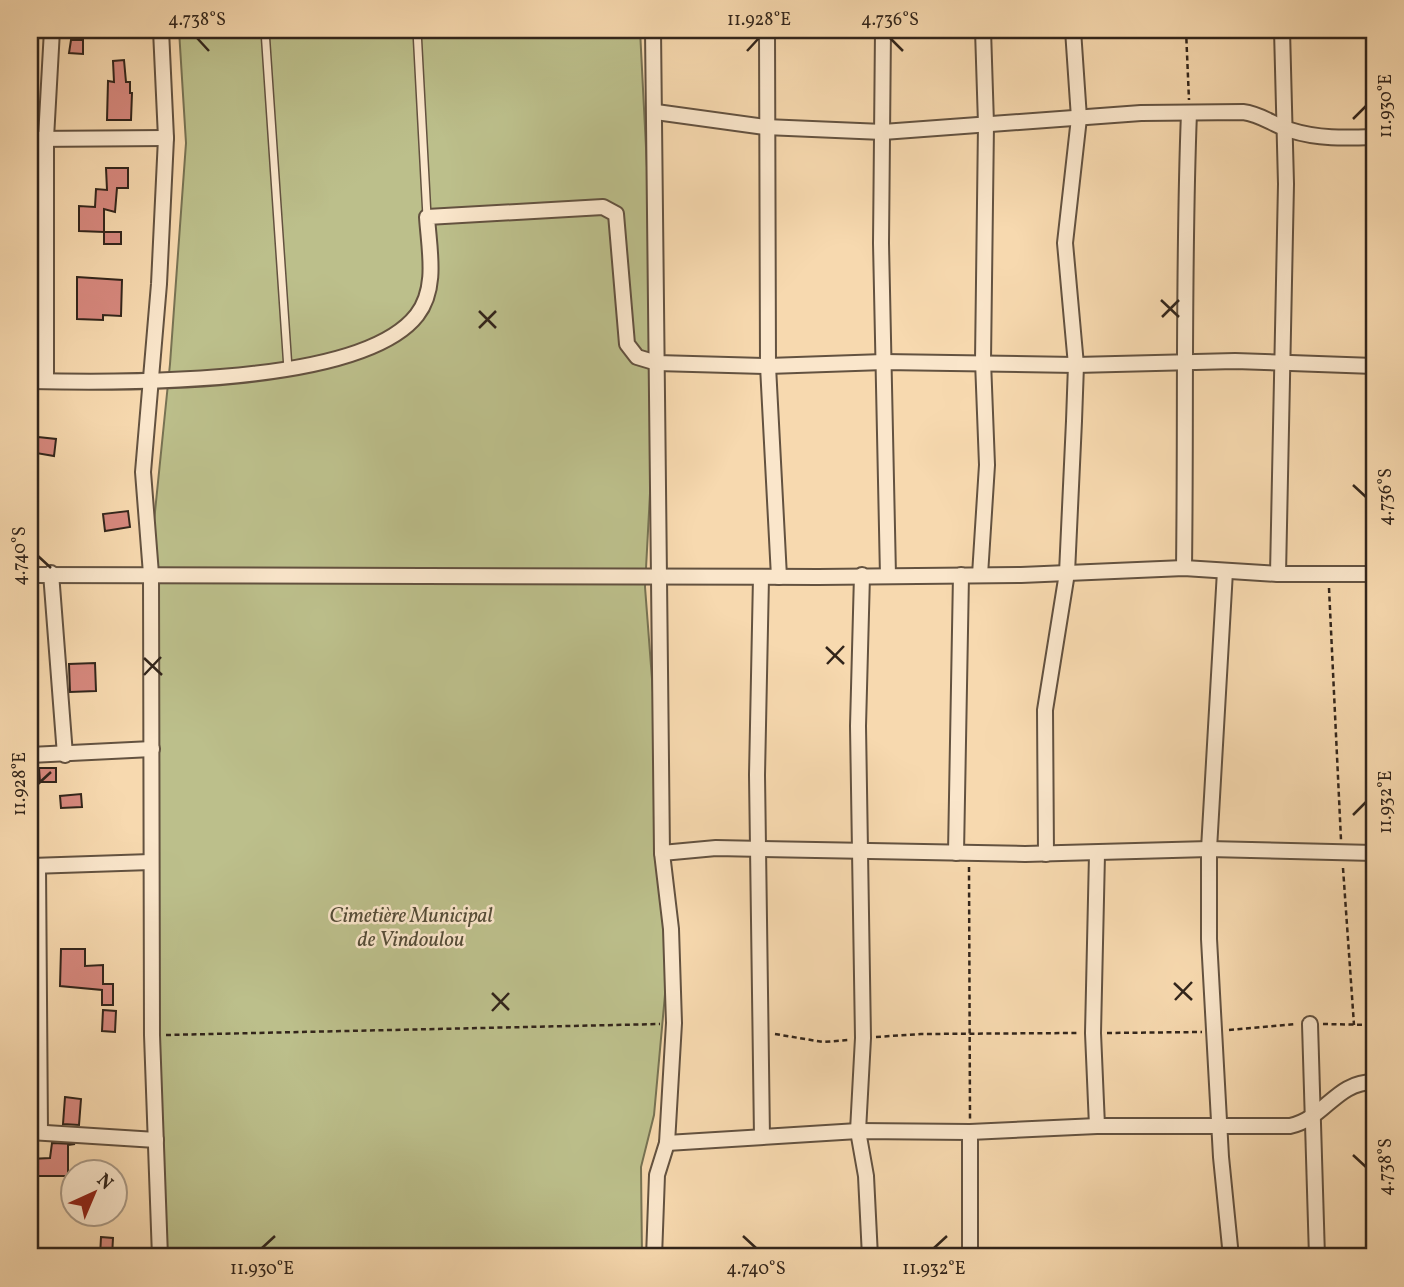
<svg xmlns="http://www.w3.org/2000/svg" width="1404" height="1287" font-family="Vollkorn,serif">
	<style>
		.green { fill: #bcbf8b; stroke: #777253; stroke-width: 2 }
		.building { fill: #d7887e; stroke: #32251b; stroke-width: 2 }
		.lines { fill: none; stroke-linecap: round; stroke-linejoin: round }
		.service-casing { stroke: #635240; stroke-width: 10 }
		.minor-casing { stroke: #635240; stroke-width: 18 }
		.path { stroke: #32251b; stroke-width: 2.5; stroke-dasharray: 5 3.5; stroke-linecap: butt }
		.service { stroke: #fae6cb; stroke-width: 7 }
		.minor { stroke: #fae6cb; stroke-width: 14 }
		.ticks { fill: none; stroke: #32251b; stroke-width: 2.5 }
		.labels { text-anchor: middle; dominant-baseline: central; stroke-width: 5; stroke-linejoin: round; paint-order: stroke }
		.park-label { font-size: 21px; font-style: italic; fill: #544c37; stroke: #fae6cb }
		.neatline { fill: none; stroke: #32251b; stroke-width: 2.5 }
		.ticks-label { font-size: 18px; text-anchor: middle; fill: #32251b }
	</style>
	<rect width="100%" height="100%" fill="#f7d9af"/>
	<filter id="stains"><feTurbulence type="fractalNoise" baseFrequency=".00286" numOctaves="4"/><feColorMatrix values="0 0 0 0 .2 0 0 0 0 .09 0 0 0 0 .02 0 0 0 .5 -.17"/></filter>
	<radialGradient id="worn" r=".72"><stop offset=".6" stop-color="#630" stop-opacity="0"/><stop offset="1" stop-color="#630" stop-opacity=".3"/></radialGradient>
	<polygon class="green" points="179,30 640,30 657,363 645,587 671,929 654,1115 641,1167 642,1257 163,1257 150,561 170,364 186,143"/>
	<g class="building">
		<polygon points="71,40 83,40 83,54 69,53"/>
		<polygon points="124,60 126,82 130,82 130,93 132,93 131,120 107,120 108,81 114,82 113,61"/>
		<polygon points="106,168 128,168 128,188 117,188 115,212 104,209 104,232 79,231 79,206 95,207 96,189 107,190"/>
		<rect x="104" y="232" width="17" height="12"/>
		<polygon points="77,277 122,280 121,316 103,315 103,320 77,319"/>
		<polygon points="38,437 56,439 54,456 36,453"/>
		<polygon points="128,511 130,527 105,531 103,514"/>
		<polygon points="95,663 96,691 70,692 69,664"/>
		<polygon points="39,768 56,768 56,782 40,782"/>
		<polygon points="81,794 82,807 61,808 60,796"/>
		<polygon points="61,949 85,949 85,966 103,965 103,984 113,984 113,1005 102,1005 102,990 60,986"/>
		<polygon points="103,1010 116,1011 115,1032 102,1031"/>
		<polygon points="65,1097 81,1099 79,1125 63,1124"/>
		<polygon points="52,1143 75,1144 68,1145 68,1176 30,1176 30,1159 50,1158"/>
		<polygon points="101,1237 113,1238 112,1257 100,1257"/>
	</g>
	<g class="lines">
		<g class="service-casing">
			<g id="service">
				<polyline points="265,30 288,369"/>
				<polyline points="417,30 427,217"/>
			</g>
		</g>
		<g class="minor-casing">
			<g id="minor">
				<polyline points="653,30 662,853 671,929 674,1023 667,1143 657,1175 654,1257"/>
				<polyline points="767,30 768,366 779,577"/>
				<polyline points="883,30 881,243 888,576"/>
				<polyline points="1374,30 1374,63"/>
				<path d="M656 112 765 127 883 132 1141 113 1243 112C1261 114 1273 125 1290 130 1318 139 1345 138 1374 137"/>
				<polyline points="30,139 166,138"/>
				<path d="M30 381C116 383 361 387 417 315 438 288 429 249 427 217L603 207 616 214 627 344 637 357 657 363 768 366 884 362 1076 365 1235 361 1374 366"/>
				<polyline points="46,381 46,138 52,30"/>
				<path d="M1184 568C1186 416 1183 264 1189 113"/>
				<polyline points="1225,571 1209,849 1209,939 1221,1157 1231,1257"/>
				<polyline points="51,573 65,755"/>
				<polyline points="1278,574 1286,184 1282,30"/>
				<polyline points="30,575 818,577 1021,575 1184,568 1278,574 1374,574"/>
				<polyline points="862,575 858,726 863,1038 858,1131 866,1176 870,1257"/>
				<polyline points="980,575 987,465 983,361 986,124 983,30"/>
				<polyline points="761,577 757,775 762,1137"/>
				<polyline points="30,755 152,749"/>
				<polyline points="662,853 716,848 1025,854 1209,849 1374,853"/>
				<polyline points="956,853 961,575"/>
				<polyline points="1046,854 1045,710 1067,573 1074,421 1076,365 1065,243 1079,118 1073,30"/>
				<polyline points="1097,854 1093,1033 1097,1126"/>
				<polyline points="31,866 151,862"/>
				<polyline points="38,866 40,1132"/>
				<polyline points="1310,1024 1317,1257"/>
				<polyline points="30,1132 156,1140"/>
				<path d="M667 1143 858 1131 970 1132 1097 1126H1290C1326 1118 1335 1082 1374 1082"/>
				<polyline points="160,1257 152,1035 151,574 143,472 159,284 166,138 161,30"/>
				<polyline points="970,1257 970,1132"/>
			</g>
		</g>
		<g class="path">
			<polyline points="1186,30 1189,100"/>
			<polyline points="1329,588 1341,840"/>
			<polyline points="969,867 970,1119"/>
			<polyline points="1343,868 1354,1025"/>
			<polyline points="1323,1024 1374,1025"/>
			<polyline points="1229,1030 1296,1024"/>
			<polyline points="1107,1033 1202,1032"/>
			<polyline points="775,1034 823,1042 848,1040"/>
			<polyline points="166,1035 660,1024"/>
			<polyline points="876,1037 921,1034 1079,1033"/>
		</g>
		<use href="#service" class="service"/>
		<use href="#minor" class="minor"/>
	</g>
	<path class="ticks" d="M197 38 209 51M890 38 903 51M747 51 759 38M1353 119 1366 106M1161 300 1179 317M479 311 496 328M1162 317 1179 300M479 328 496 311M1353 485 1366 497M38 556 51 568M826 647 844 664M144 658 162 675M827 664 844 646M144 675 161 657M38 784 51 772M1353 815 1366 802M1174 983 1192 1000M492 993 509 1010M1175 1000 1192 982M492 1011 509 993M1353 1155 1366 1167M743 1236 756 1248M262 1248 275 1236M934 1248 947 1236"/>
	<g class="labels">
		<g class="park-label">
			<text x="411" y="916">Cimetière Municipal<tspan x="411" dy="24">de Vindoulou</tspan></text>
		</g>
	</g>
	<rect width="1404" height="1287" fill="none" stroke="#f7d9af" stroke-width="77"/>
	<g transform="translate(94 1193) rotate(44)"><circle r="33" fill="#fae6cb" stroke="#aa9985" stroke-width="2"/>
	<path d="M0-5L12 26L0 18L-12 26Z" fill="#8f2418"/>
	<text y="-10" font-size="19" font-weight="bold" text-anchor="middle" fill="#32251b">N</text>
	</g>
	<rect x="38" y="38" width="1328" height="1210" class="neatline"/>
	<g class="ticks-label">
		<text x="197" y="25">4.738°S</text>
		<text x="759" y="25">11.928°E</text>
		<text x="890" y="25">4.736°S</text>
		<text transform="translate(1385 106) rotate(-90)" y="6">11.930°E</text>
		<text transform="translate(1385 497) rotate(-90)" y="6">4.736°S</text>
		<text transform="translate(19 556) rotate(-90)" y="6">4.740°S</text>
		<text transform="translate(19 784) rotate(-90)" y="6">11.928°E</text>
		<text transform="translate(1385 802) rotate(-90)" y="6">11.932°E</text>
		<text transform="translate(1385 1167) rotate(-90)" y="6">4.738°S</text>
		<text x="262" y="1274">11.930°E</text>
		<text x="756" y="1274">4.740°S</text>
		<text x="934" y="1274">11.932°E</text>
	</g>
	<rect width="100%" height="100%" filter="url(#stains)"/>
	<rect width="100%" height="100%" fill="url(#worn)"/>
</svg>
